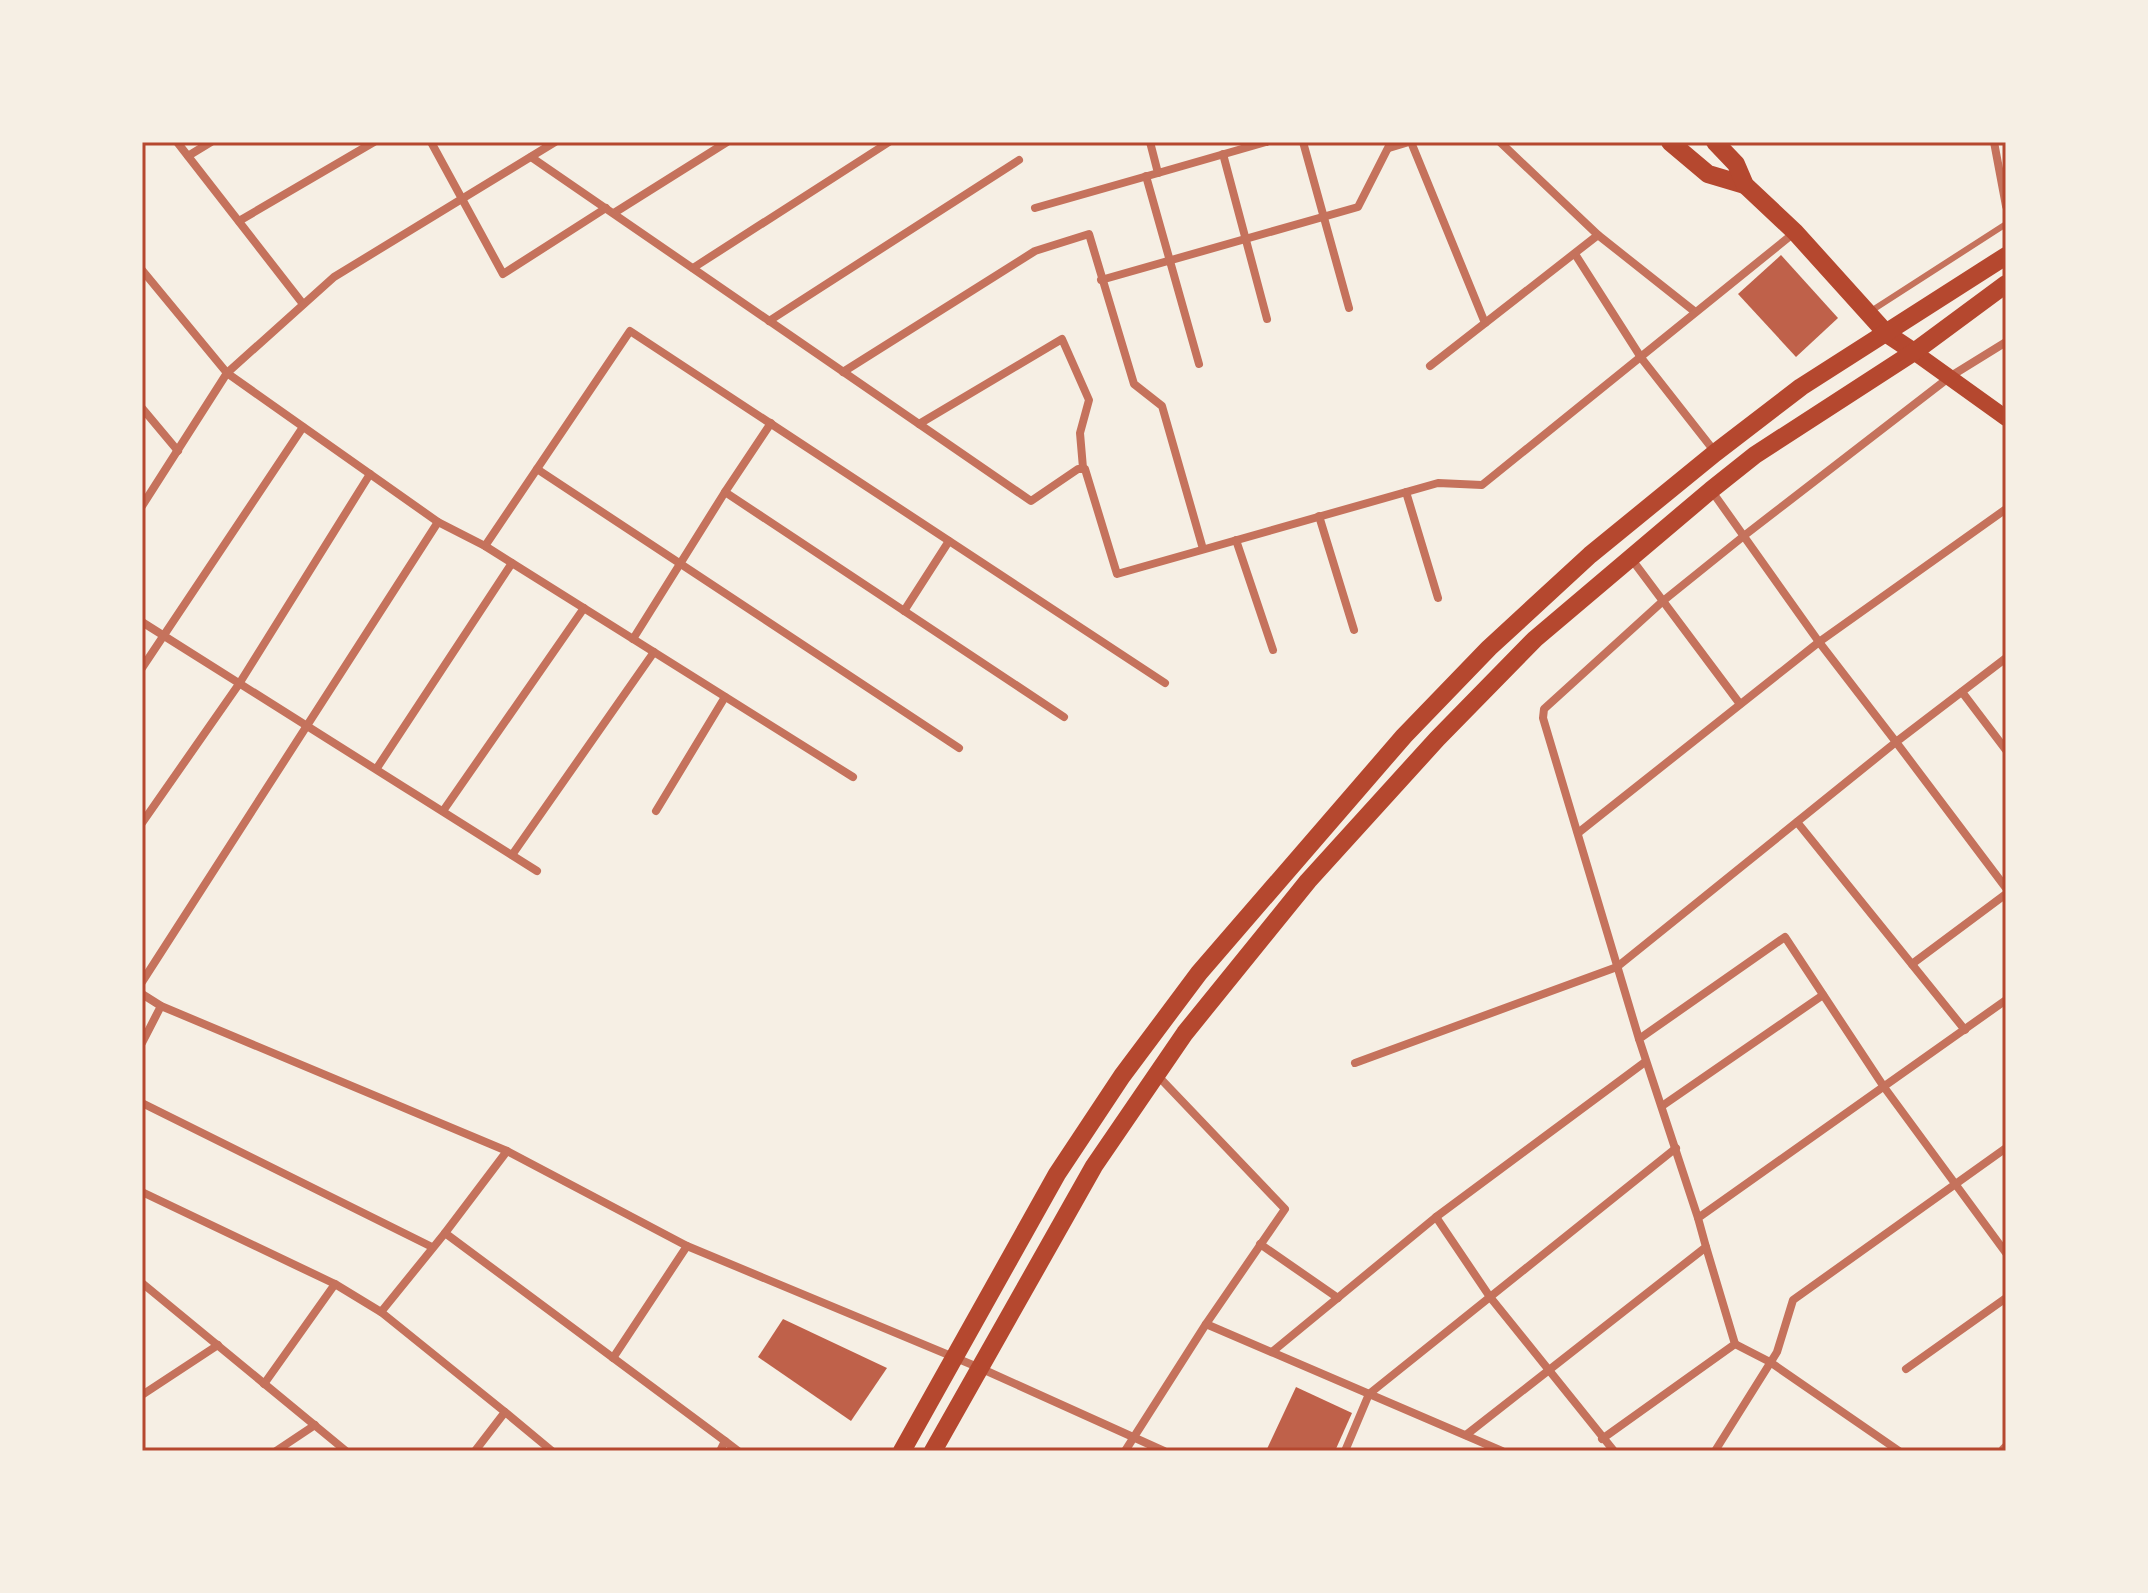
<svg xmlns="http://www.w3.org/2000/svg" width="2148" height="1593" font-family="'Sofia Sans Condensed',sans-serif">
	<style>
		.building { fill: #bf614a }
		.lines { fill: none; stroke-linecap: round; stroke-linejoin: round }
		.service { stroke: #c5725c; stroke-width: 6 }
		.minor { stroke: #c5725c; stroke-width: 8 }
		.secondary { stroke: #b5482f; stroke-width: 16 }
		.primary { stroke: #b5482f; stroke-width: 18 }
		.trunk { stroke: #b5482f; stroke-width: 18 }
		.neatline { fill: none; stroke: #b5482f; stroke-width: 3 }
	</style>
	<rect width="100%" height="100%" fill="#f6efe4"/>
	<g class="building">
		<polygon points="1781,255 1838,318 1796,357 1738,294"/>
		<polygon points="783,1319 887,1368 851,1421 758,1357"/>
		<polygon points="1296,1387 1352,1413 1335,1451 1266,1451"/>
	</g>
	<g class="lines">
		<polyline class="service" points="1871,311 2006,224"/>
		<g class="minor">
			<polyline points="177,142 303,304"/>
			<polyline points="431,142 503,274 606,208"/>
			<polyline points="1303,142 1349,308"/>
			<polyline points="1411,142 1485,323"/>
			<polyline points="1500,142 1598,235 1694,311"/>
			<polyline points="1994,142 2006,206"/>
			<polyline points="1389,148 1409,142"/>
			<polyline points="1223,154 1267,319"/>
			<polyline points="188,156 211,142"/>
			<polyline points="531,157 1031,501 1078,469 1085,469 1117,574 1438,483 1482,485 1794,233"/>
			<polyline points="1158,173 1266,142"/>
			<polyline points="1146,176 1199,364"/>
			<polyline points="1035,208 1158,173 1150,142"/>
			<polyline points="614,213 727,142"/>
			<polyline points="239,221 374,142"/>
			<polyline points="1575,254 1642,359 1715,452"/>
			<polyline points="693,268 889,142"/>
			<polyline points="142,270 227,373 438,522"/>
			<polyline points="1101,280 1358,207 1391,142"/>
			<polyline points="769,321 1019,160"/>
			<polyline points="1430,366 1598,235"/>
			<polyline points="843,372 1035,251 1089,234 1134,384 1162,406 1203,549"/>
			<polyline points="142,408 178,451"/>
			<polyline points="771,423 725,492 1064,717"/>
			<polyline points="919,424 1062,339 1089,400 1080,433 1083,468"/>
			<polyline points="537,469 959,748"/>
			<polyline points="1406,492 1438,598"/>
			<polyline points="142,506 227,373 334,277 555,142"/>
			<polyline points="1319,516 1354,630"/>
			<polyline points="1236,540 1273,650"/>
			<polyline points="485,546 630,331 1165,683"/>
			<polyline points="1630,557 1740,704"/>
			<polyline points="904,611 949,541"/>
			<polyline points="142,622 537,871"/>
			<polyline points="633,639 725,492"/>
			<polyline points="2006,658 1896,742 2006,888"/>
			<polyline points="142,668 303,427"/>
			<polyline points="1962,692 2006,750"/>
			<polyline points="377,768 512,563"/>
			<polyline points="443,811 584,608"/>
			<polyline points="656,811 725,697"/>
			<polyline points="1797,822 1965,1030"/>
			<polyline points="142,823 239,684 370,474"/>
			<polyline points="1578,833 1819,642 2006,509"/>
			<polyline points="512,855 654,652"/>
			<polyline points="1912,964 2006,894"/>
			<polyline points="142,982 438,522 485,546 853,777"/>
			<polyline points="142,994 161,1006 507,1151 687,1246 980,1368 1164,1451"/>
			<polyline points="1639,1039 1543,718 1544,709 1663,601 1745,535 1951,376 2006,342"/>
			<polyline points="142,1043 161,1006"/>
			<polyline points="1355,1063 1617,967 1896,742 1819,642 1711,490"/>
			<polyline points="1158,1076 1285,1209 1206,1324"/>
			<polyline points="142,1103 432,1247"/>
			<polyline points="1662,1106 1823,995"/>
			<polyline points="507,1151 445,1233 725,1441"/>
			<polyline points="142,1192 335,1284 381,1312"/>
			<polyline points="1436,1217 1645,1062"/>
			<polyline points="1698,1218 1639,1039 1785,937 1884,1087 2006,1253"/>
			<polyline points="445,1233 381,1312 505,1412 475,1451"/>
			<polyline points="1260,1244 1338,1298"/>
			<polyline points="142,1283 346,1451"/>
			<polyline points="1735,1344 1770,1362 1899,1451"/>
			<polyline points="1272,1352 1436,1217 1490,1297 1614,1451"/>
			<polyline points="613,1358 687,1246"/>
			<polyline points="1906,1369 2006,1298"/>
			<polyline points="264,1384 335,1284"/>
			<polyline points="142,1395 218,1345"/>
			<polyline points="505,1412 552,1451"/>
			<polyline points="1466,1435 1706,1247 1698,1218 2006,1000"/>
			<polyline points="1602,1439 1735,1344 1706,1247"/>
			<polyline points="2003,1449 2006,1446"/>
			<polyline points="276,1451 315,1425"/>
			<polyline points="720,1451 725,1441 738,1451"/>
			<polyline points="1125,1451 1206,1324 1502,1451"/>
			<polyline points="1345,1451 1369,1394 1676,1148"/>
			<polyline points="1715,1451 1777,1352 1793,1300 2006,1148"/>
		</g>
		<polyline class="secondary" points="1914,352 2006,418"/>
		<g class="primary">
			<polyline points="1670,142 1708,174 1745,185"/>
			<polyline points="1715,142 1736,164 1745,185 1795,232 1887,334 1914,352"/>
		</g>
		<g class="trunk">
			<polyline points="902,1451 1057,1174 1122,1076 1199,973 1404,736 1489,648 1590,555 1715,453 1801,387 2006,256"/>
			<polyline points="933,1451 1094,1166 1185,1033 1308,881 1437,739 1535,639 1711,490 1755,455 1914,352 2006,284"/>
		</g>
	</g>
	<rect width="2148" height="1593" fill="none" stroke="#f6efe4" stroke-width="288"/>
	<rect x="144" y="144" width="1860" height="1305" class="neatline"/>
</svg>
